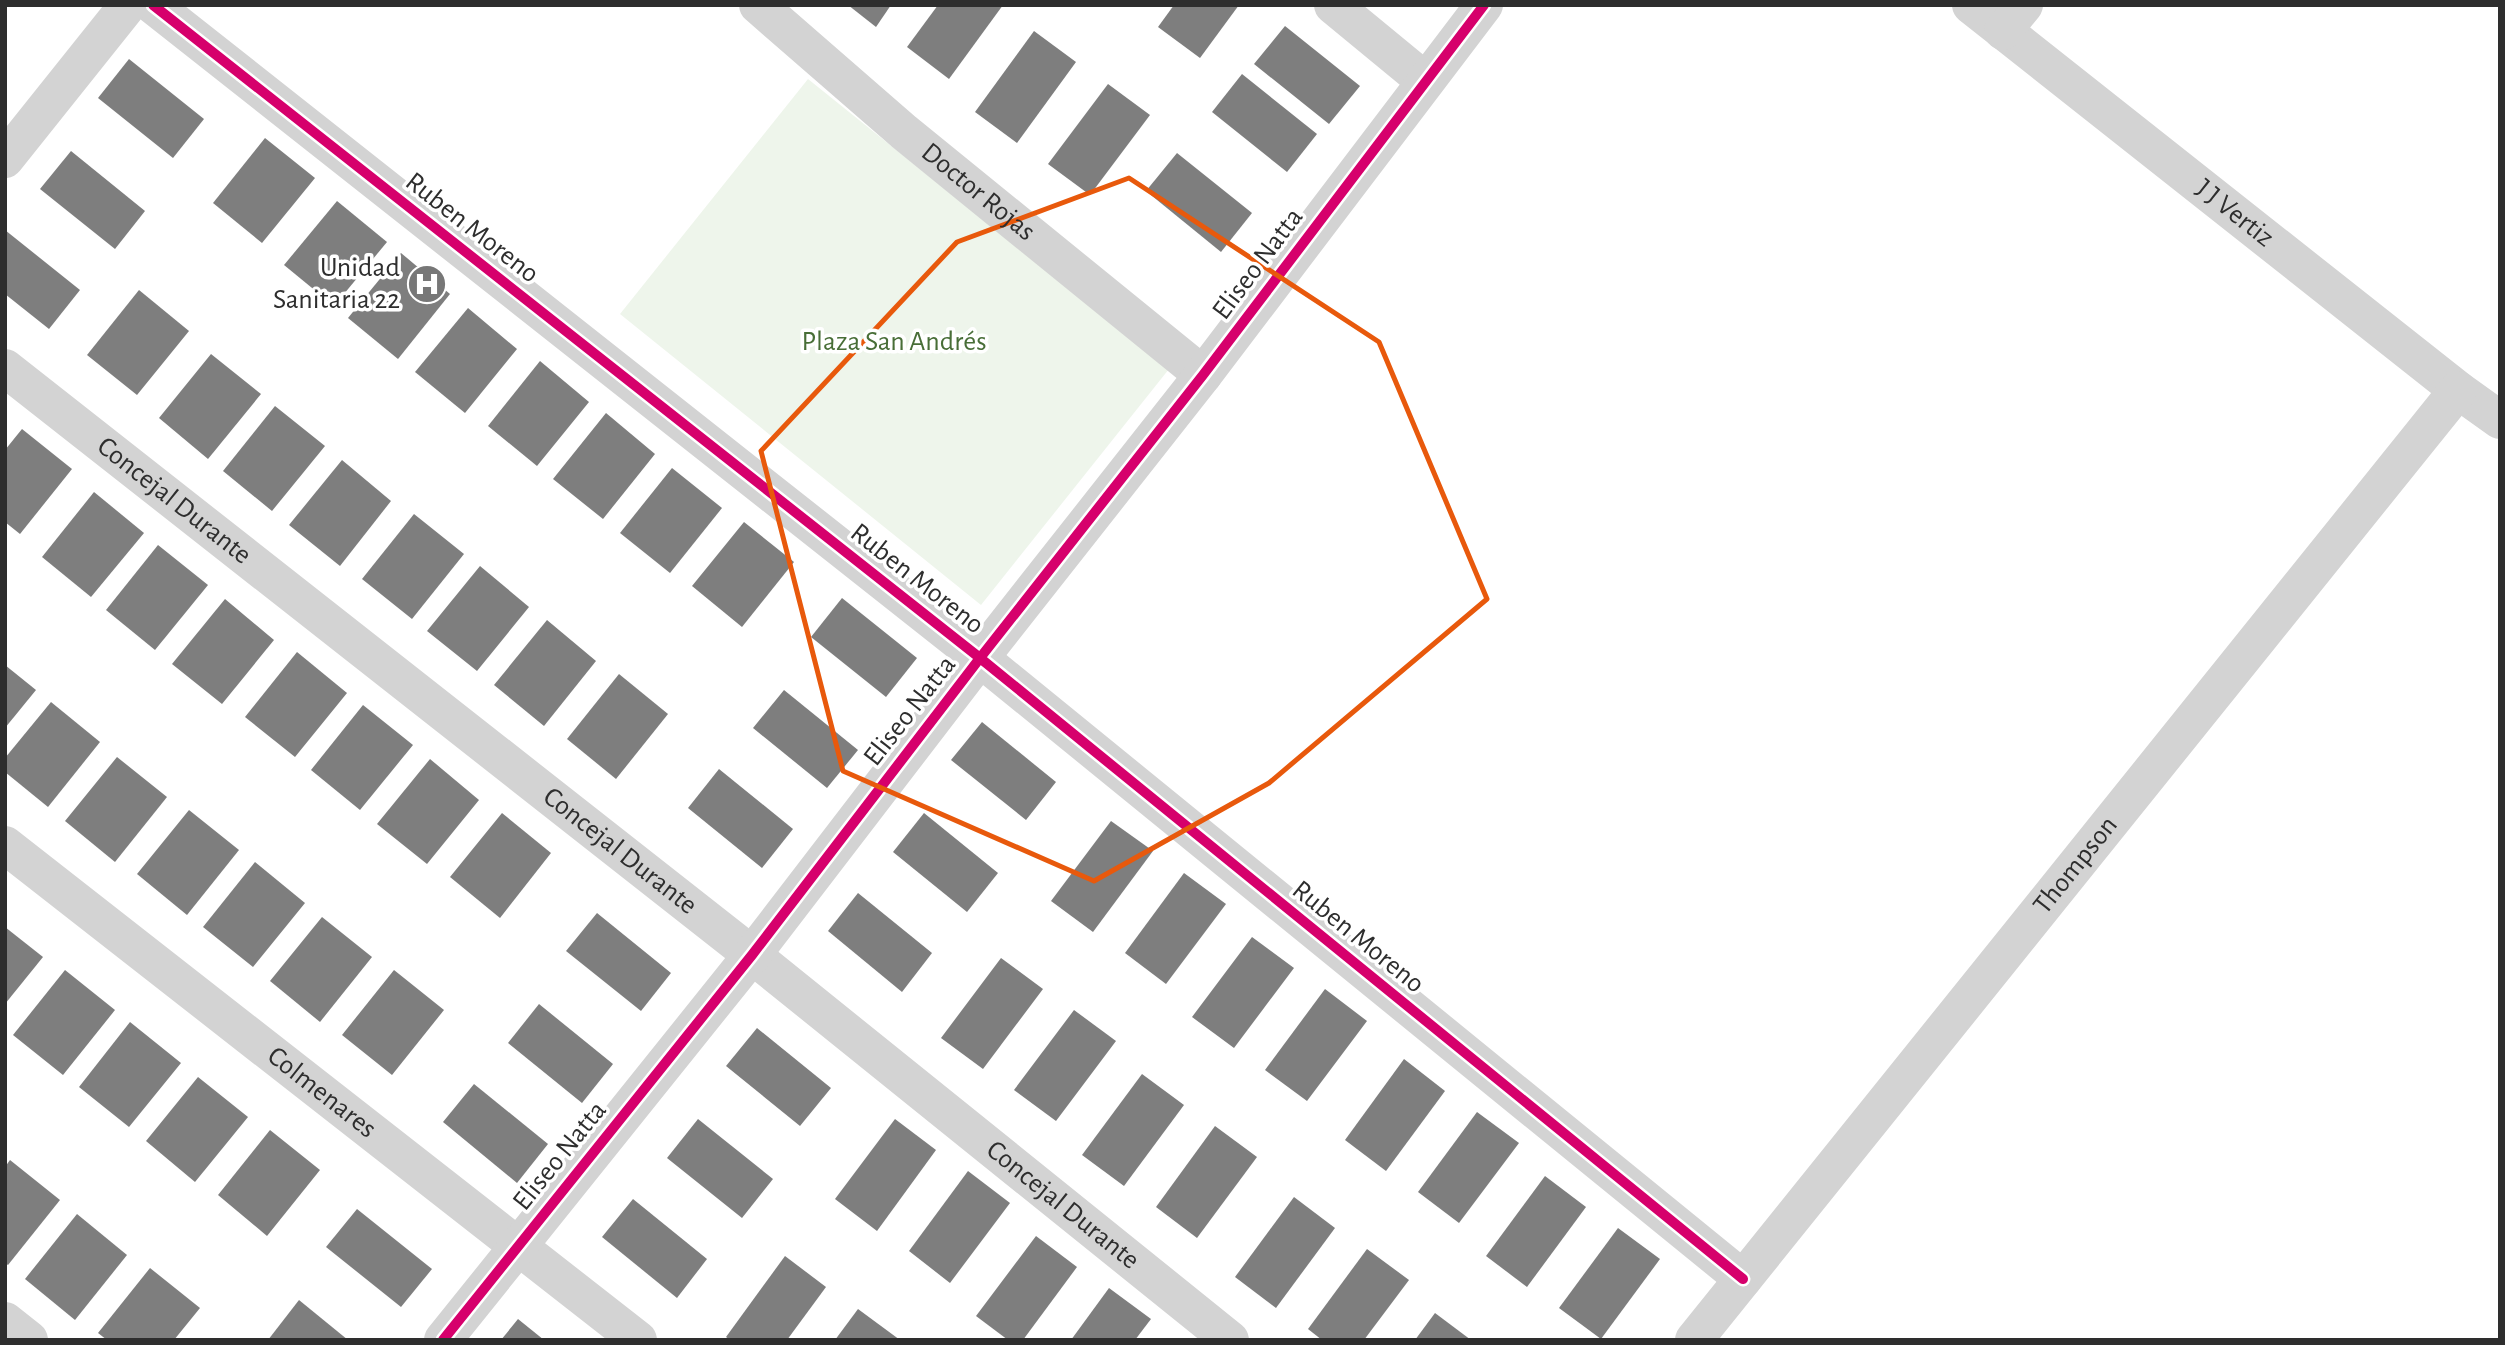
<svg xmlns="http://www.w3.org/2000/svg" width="2505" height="1345" font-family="'Alegreya Sans',sans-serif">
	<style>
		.green { fill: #eef5eb }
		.building { fill: #7e7e7e }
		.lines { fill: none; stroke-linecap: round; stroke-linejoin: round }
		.street { stroke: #d3d3d3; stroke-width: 38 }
		.cycleway-casing { stroke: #fff; stroke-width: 15 }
		.cycleway { stroke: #d6006c; stroke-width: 10 }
		.marked { fill: none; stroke: #e8590c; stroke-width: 5; stroke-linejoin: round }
		.labels { text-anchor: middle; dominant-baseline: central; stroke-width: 7; stroke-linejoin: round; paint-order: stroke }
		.street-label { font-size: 28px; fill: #2e2e2e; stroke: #fff }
		.poi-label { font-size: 28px; fill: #2e2e2e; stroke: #fff; text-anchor: end }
		.park-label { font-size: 28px; fill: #486e37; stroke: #fff }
	</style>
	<rect width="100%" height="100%" fill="#fff"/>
	<polygon class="green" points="808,79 1169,369 981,605 620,314"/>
	<g class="building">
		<polygon points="848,5 891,5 876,27"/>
		<polygon points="938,5 1003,5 949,79 907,47"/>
		<polygon points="1174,5 1239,5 1200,58 1158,27"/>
		<polygon points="1285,26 1360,86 1329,124 1254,64"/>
		<polygon points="1034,31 1076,62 1017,143 975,112"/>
		<polygon points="129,59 204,119 173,158 98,98"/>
		<polygon points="1242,74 1317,134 1287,172 1212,112"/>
		<polygon points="1108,84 1150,115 1090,195 1048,164"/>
		<polygon points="265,138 315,178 262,243 213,203"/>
		<polygon points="71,151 145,211 115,249 40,189"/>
		<polygon points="1177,153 1252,213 1221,252 1146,191"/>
		<polygon points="337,201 387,242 334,306 284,265"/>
		<polygon points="5,230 80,290 49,329 5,294"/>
		<polygon points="401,253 450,294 398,359 348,318"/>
		<polygon points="139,290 189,331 137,395 87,355"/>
		<polygon points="468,308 517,349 465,413 415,372"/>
		<polygon points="211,354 261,394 208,459 159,418"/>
		<polygon points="540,361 589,402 537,466 488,426"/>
		<polygon points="275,406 325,446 272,511 223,471"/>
		<polygon points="606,413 655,454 603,519 553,479"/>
		<polygon points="22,429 72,469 20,534 5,522 5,450"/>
		<polygon points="342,460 391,501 340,566 289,525"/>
		<polygon points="672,468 722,508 670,573 620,533"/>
		<polygon points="94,492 144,533 91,597 42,557"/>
		<polygon points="414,514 464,554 412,619 362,579"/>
		<polygon points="744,522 794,562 742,627 692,586"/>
		<polygon points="158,545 208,585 155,650 106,610"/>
		<polygon points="480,566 529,607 477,671 427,631"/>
		<polygon points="842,598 917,658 886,697 811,637"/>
		<polygon points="225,599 274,640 222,704 172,664"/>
		<polygon points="547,620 596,661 544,726 494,685"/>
		<polygon points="297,652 347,693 295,757 245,717"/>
		<polygon points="5,665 36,690 5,728"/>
		<polygon points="619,674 668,714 616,779 567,739"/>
		<polygon points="784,690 858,750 827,788 753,728"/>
		<polygon points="51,702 100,742 48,807 5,772 5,758"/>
		<polygon points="363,705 413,745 360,810 311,770"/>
		<polygon points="982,722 1056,782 1026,820 951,760"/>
		<polygon points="117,757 167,797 115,862 65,821"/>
		<polygon points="430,759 479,800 427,864 377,824"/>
		<polygon points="719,769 793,829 762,868 688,808"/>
		<polygon points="189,810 239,850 187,915 137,874"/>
		<polygon points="502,813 551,853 500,918 450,877"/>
		<polygon points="924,813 998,873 967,912 893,852"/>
		<polygon points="1111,821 1153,851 1093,932 1051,901"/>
		<polygon points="255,862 305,903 253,967 203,927"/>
		<polygon points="1184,873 1226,904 1166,984 1125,953"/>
		<polygon points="858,893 932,953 902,992 828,931"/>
		<polygon points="597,913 671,973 641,1011 566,951"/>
		<polygon points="322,917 372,957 320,1022 270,981"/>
		<polygon points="5,927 43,957 5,1004"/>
		<polygon points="1252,937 1294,968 1234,1048 1192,1017"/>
		<polygon points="1001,958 1043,989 983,1069 941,1038"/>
		<polygon points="65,970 115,1010 63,1075 13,1035"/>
		<polygon points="394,970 444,1010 392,1075 342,1035"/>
		<polygon points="1325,989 1367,1021 1307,1101 1265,1070"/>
		<polygon points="539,1004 613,1064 582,1103 508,1043"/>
		<polygon points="1074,1010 1116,1041 1056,1121 1014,1090"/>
		<polygon points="130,1022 181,1063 129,1127 79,1087"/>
		<polygon points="757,1028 831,1088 800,1126 726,1066"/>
		<polygon points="1404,1059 1445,1091 1386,1171 1345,1140"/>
		<polygon points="1142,1074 1184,1105 1124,1186 1082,1155"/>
		<polygon points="198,1077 248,1117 195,1182 146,1141"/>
		<polygon points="474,1084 548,1144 517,1183 443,1122"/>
		<polygon points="1477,1112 1519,1143 1459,1223 1418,1192"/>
		<polygon points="698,1119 773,1179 742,1218 667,1158"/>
		<polygon points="895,1119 936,1150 877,1231 835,1199"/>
		<polygon points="1215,1126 1257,1157 1197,1238 1156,1207"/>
		<polygon points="270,1130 320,1170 267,1236 218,1195"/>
		<polygon points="10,1160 60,1200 8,1265 5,1263 5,1167"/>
		<polygon points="968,1171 1010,1203 950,1283 909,1251"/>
		<polygon points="1545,1176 1586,1207 1527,1287 1486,1256"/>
		<polygon points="1294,1197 1335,1228 1276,1308 1235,1277"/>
		<polygon points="633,1199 707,1259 677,1298 602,1237"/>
		<polygon points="357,1209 432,1269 401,1307 326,1247"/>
		<polygon points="77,1214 127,1255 75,1320 25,1279"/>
		<polygon points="1618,1228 1660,1259 1601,1339 1559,1308"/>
		<polygon points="1036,1236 1077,1267 1023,1340 1008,1340 976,1316"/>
		<polygon points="1367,1249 1409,1280 1364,1340 1322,1340 1308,1329"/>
		<polygon points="785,1256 826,1287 787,1340 730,1340 726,1337"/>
		<polygon points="150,1268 200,1308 174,1340 107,1340 98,1333"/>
		<polygon points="1109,1288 1151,1319 1135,1340 1071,1340"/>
		<polygon points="299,1300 348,1340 268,1340"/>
		<polygon points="858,1309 900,1340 835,1340"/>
		<polygon points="1435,1313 1471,1340 1415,1340"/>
		<polygon points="518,1319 544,1340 501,1340"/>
	</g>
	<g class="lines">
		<g class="street">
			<polyline points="153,5 980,658 1743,1279"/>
			<path id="s1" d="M758 5 904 132 1203 375"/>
			<polyline points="1333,5 1424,80"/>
			<path id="s2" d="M1971 5 2458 390 2500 420"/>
			<polyline points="2003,31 2024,5"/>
			<polyline points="5,159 128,5"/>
			<path id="s3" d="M5 368 752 955 1230 1340"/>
			<path id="s4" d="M5 845 638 1340"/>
			<polyline points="5,1321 29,1340"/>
			<polyline points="443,1340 752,955 980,658 1203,375 1484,5"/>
			<path id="s5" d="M1694 1340 2458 390"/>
		</g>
		<g class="cycleway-casing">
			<g id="cycleway">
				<polyline points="153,5 980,658 1743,1279"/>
				<polyline points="443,1340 752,955 980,658 1203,375 1484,5"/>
			</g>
		</g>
		<use href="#cycleway" class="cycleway"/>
	</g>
	<path class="marked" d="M1129 178 1379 342 1487 599 1269 783 1094 881 843 771 761 451 957 242Z"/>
	<defs>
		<g id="hospital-disc" transform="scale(2.0125)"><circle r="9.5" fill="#777" stroke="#fff"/><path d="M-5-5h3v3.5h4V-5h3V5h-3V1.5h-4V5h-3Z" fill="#fff"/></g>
	</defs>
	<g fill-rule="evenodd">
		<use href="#hospital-disc" x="427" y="284"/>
	</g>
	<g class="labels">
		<g class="street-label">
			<text stroke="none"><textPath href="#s1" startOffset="289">Doctor Rojas</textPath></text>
			<text stroke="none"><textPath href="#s2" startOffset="336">J J Vertiz</textPath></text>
			<text transform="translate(472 228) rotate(38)">Ruben Moreno</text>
			<text transform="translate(1258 264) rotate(-53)">Eliseo Natta</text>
			<text stroke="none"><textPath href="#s3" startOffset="215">Concejal Durante</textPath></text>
			<text transform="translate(917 579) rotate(38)">Ruben Moreno</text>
			<text transform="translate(910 711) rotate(-52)">Eliseo Natta</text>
			<text stroke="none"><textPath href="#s3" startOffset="782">Concejal Durante</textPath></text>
			<text stroke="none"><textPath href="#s5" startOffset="609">Thompson</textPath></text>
			<text transform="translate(1358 937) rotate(39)">Ruben Moreno</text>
			<text stroke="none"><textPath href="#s4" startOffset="402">Colmenares</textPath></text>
			<text transform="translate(560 1156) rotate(-51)">Eliseo Natta</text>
			<text stroke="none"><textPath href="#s3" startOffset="1349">Concejal Durante</textPath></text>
		</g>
		<g class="poi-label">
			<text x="400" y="268">Unidad<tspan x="400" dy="32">Sanitaria 22</tspan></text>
		</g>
		<g class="park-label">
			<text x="894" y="342">Plaza San Andrés</text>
		</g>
	</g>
	<rect width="2505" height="1345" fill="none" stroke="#2e2e2e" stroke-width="14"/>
</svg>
